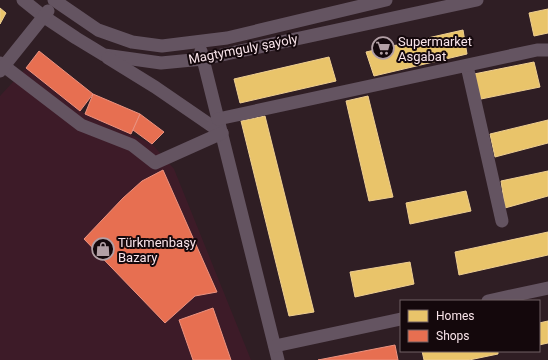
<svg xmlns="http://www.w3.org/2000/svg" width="548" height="360" font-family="Roboto,sans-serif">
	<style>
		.built { fill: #3d1b28 }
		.homes { fill: #e9c46a; stroke: #eece90 }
		.shops { fill: #e76f51; stroke: #ec927f }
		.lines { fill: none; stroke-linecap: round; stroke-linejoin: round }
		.minor { stroke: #645461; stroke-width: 13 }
		.labels { text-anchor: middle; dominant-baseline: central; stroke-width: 4; stroke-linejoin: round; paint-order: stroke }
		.poi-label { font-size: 13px; fill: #f9e4ea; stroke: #14080c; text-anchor: start }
		.street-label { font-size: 13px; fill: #f9e4ea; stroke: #14080c }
	</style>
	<rect width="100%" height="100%" fill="#2f1e24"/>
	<polygon class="built" points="26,68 85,114 152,144 174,169 251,360 0,360 0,96"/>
	<g class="homes">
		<polygon points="0,8 6,13 0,24"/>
		<polygon points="548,9 548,33 534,36 529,13"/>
		<polygon points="463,30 467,54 374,76 366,52"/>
		<polygon points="329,57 336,81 240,103 234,79"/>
		<polygon points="534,62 540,87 481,99 474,74"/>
		<polygon points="368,96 393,197 369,201 346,101"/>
		<polygon points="265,116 314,312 289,316 241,121"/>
		<polygon points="548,120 548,143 495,157 490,134"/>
		<polygon points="548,171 548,196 505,208 501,181"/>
		<polygon points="466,191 471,211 410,224 406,203"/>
		<polygon points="548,232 548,255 459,275 455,252"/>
		<polygon points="410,262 414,284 355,297 350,272"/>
		<polygon points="548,321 548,343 539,345 539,323"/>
		<polygon points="422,351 498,351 498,354 469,360 424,360"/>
	</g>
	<g class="shops">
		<polygon points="39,51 93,94 80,111 26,68"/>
		<polygon points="93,94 140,114 131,134 85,114"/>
		<polygon points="140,114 164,132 152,144 133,130"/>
		<polygon points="163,170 217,292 195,296 165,323 84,239 123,198 142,181"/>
		<polygon points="213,308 231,360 193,360 179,320"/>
		<polygon points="395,345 398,360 318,360"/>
	</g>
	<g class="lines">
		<g class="minor">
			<polyline points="23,0 43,16 76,38 104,55 161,63 203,59 477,0"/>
			<polyline points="54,0 98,30 132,42 162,46 227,38 386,0"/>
			<polyline points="201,51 278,360"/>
			<polyline points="108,58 155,87 222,133"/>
			<polyline points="0,63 81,125 132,145 155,163 222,133"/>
			<polyline points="467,66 502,221"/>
			<polyline points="0,71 48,11"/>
			<polyline points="218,119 537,50 548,50"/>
			<polyline points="488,301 548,288"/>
			<polyline points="275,346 401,319"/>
		</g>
	</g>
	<defs>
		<g id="supermarket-ring" transform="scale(1.15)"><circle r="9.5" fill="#14080c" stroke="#b29fa5" stroke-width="1.5"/><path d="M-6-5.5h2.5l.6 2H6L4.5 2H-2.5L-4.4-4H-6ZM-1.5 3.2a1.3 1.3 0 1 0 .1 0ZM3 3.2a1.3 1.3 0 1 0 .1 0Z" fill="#b29fa5"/></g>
		<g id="shop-ring" transform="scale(1.15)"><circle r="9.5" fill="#14080c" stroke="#b29fa5" stroke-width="1.5"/><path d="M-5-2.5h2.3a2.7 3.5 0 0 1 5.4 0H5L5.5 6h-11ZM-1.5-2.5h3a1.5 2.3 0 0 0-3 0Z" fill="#b29fa5"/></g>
	</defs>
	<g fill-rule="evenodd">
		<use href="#supermarket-ring" x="383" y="48"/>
		<use href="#shop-ring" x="103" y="249"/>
	</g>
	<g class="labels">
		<g class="poi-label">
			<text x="398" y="41">Supermarket<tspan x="398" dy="15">Asgabat</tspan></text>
			<text x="118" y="242">Türkmenbaşy<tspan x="118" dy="15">Bazary</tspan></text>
		</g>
		<g class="street-label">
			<text transform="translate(243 49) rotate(-11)">Magtymguly şaýoly</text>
		</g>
	</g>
	<rect x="400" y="300" width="140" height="52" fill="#14080c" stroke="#706065"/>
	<rect x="408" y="310" width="20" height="12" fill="#e9c46a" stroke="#706065"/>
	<text x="436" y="320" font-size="12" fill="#f9e4ea">Homes</text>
	<rect x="408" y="330" width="20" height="12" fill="#e76f51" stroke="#706065"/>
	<text x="436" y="340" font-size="12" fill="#f9e4ea">Shops</text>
</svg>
